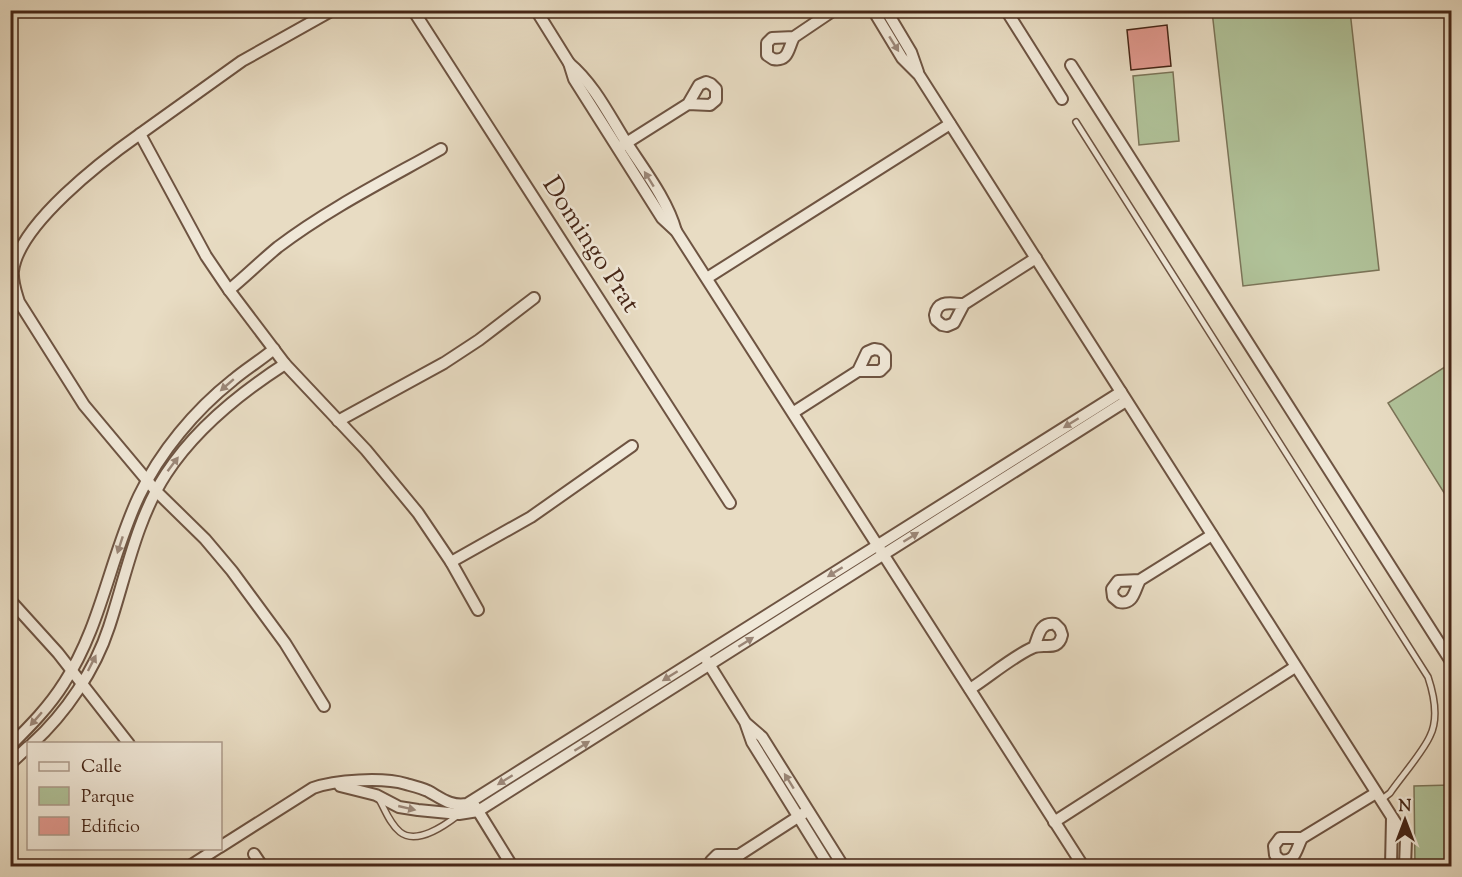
<svg xmlns="http://www.w3.org/2000/svg" width="1462" height="877" font-family="'Sorts Mill Goudy',serif">
	<style>
		.green { fill: #b0c299; stroke: #7b7458; stroke-width: 1.5 }
		.building { fill: #e29a90; stroke: #462617; stroke-width: 1.5 }
		.lines { fill: none; stroke-linecap: round; stroke-linejoin: round }
		.lane-casing { stroke: #6e5442; stroke-width: 8 }
		.street-casing { stroke: #6e5442; stroke-width: 14 }
		.lane { stroke: #f0e8d8; stroke-width: 5 }
		.street { stroke: #f0e8d8; stroke-width: 10 }
		.oneway { fill: #9b8778 }
		.labels { text-anchor: middle; dominant-baseline: central; stroke-width: 5; stroke-linejoin: round; paint-order: stroke }
		.street-label { font-size: 26px; fill: #462617; stroke: #f0e8d8 }
	</style>
	<rect width="100%" height="100%" fill="#e8dcc3"/>
	<filter id="stains"><feTurbulence type="fractalNoise" baseFrequency=".00333" numOctaves="4"/><feColorMatrix values="0 0 0 0 .2 0 0 0 0 .09 0 0 0 0 .02 0 0 0 .5 -.17"/></filter>
	<radialGradient id="worn" r=".72"><stop offset=".6" stop-color="#630" stop-opacity="0"/><stop offset="1" stop-color="#630" stop-opacity=".3"/></radialGradient>
	<g class="green">
		<polygon points="1212,11 1350,11 1379,270 1243,286"/>
		<polygon points="1173,72 1179,141 1139,145 1133,76"/>
		<polygon points="1451,363 1451,504 1388,403"/>
		<polygon points="1451,785 1451,866 1415,866 1414,786"/>
	</g>
	<polygon class="building" points="1167,25 1171,66 1131,70 1127,30"/>
	<g class="lines">
		<g class="lane-casing">
			<g id="lane">
				<path d="M1076 122 1428 677C1434 695 1439 718 1430 736 1423 752 1401 777 1390 793L1381 800"/>
				<path d="M379 799C385 810 390 824 400 832 416 845 444 826 457 816"/>
			</g>
		</g>
		<g class="street-casing">
			<g id="street">
				<polyline points="413,10 730,503"/>
				<polyline points="536,10 569,63 574,79 662,218 676,231 1083,866"/>
				<polyline points="873,10 902,58 919,75 1406,839 1405,866"/>
				<polyline points="886,10 911,52 918,72"/>
				<polyline points="1006,10 1062,99"/>
				<path d="M794 37C788 48 789 62 773 59L767 55V43L772 38 794 37 834 10"/>
				<path d="M569 63C594 84 609 115 626 142 644 170 667 199 676 231"/>
				<polyline points="1071,65 1452,663"/>
				<polyline points="140,134 242,61 333,10"/>
				<polyline points="620,147 688,104 699,85 706,82 711,84 716,89 716,100 710,105 688,104"/>
				<polyline points="707,278 950,124"/>
				<path d="M229 290C246 276 261 261 278 247 328 209 386 180 441 149"/>
				<path d="M964 304C951 304 938 299 935 315L936 320 942 325 947 326 954 323 964 304 1036 258"/>
				<polyline points="794,412 858,371 867,352 874,349 880,350 885,355 885,366 880,371 858,371"/>
				<polyline points="338,421 444,363 479,340 534,298"/>
				<polyline points="451,562 531,517 632,446"/>
				<path d="M1140 580C1134 591 1134 605 1119 602L1113 597 1112 589 1118 581 1140 580 1212 535"/>
				<polyline points="10,600 58,653 129,744"/>
				<polyline points="707,661 745,722 752,742 829,866"/>
				<path d="M970 689C989 677 1012 657 1032 648 1044 642 1058 653 1062 635L1060 629 1055 624C1039 622 1039 636 1034 647"/>
				<path d="M324 706 285 643 232 571 205 539 156 491 84 405 19 302C16 292 12 282 13 271 19 224 103 160 140 134L206 256 229 290 285 364 366 450 418 513 451 562 478 610"/>
				<polyline points="747,724 762,737 843,866"/>
				<path d="M32 744C66 713 95 670 109 627 126 576 136 520 166 474 196 428 240 393 285 364"/>
				<path d="M10 746C30 726 49 707 64 683 101 627 110 557 139 496 160 452 195 410 233 380 246 369 261 360 274 349"/>
				<polyline points="10,764 28,747"/>
				<polyline points="340,786 376,795 399,807 418,810 459,814 478,811 1126,401"/>
				<polyline points="475,806 512,866"/>
				<polyline points="1054,822 1295,667"/>
				<path d="M1302 838C1296 849 1296 863 1280 860L1275 855 1274 846 1280 838H1302L1376 793"/>
				<path d="M220 847 313 788C335 780 383 777 406 784 413 786 421 788 428 791 441 798 451 807 467 804L1121 392"/>
				<polyline points="254,854 262,866"/>
				<polyline points="190,866 218,848"/>
				<polyline points="710,866 711,861 717,855 739,855 804,813"/>
				<polyline points="734,866 739,855"/>
				<polyline points="1391,866 1392,818"/>
			</g>
		</g>
		<use href="#lane" class="lane"/>
		<use href="#street" class="street"/>
	</g>
	<defs><path id="oneway-solid" d="M-6-.8H1V-3.2L6.5 0L1 3.2V.8H-6Z" transform="scale(1.5)"/></defs>
	<g class="oneway">
		<use href="#oneway-solid" transform="translate(894 44) rotate(58)"/>
		<use href="#oneway-solid" transform="translate(649 179) rotate(-122)"/>
		<use href="#oneway-solid" transform="translate(227 385) rotate(139)"/>
		<use href="#oneway-solid" transform="translate(1071 423) rotate(148)"/>
		<use href="#oneway-solid" transform="translate(173 464) rotate(-53)"/>
		<use href="#oneway-solid" transform="translate(911 537) rotate(-32)"/>
		<use href="#oneway-solid" transform="translate(120 545) rotate(108)"/>
		<use href="#oneway-solid" transform="translate(835 572) rotate(148)"/>
		<use href="#oneway-solid" transform="translate(746 642) rotate(-32)"/>
		<use href="#oneway-solid" transform="translate(92 663) rotate(-63)"/>
		<use href="#oneway-solid" transform="translate(670 676) rotate(148)"/>
		<use href="#oneway-solid" transform="translate(36 719) rotate(131)"/>
		<use href="#oneway-solid" transform="translate(582 746) rotate(-32)"/>
		<use href="#oneway-solid" transform="translate(505 780) rotate(148)"/>
		<use href="#oneway-solid" transform="translate(789 781) rotate(-122)"/>
		<use href="#oneway-solid" transform="translate(407 808) rotate(13)"/>
	</g>
	<g class="labels">
		<g class="street-label">
			<text transform="translate(590 245) rotate(57)">Domingo Prat</text>
		</g>
	</g>
	<rect width="1462" height="877" fill="none" stroke="#e8dcc3" stroke-width="36"/>
	<rect x="12" y="12" width="1438" height="853" fill="none" stroke="#462617" stroke-width="3"/>
	<rect x="18" y="18" width="1426" height="841" fill="none" stroke="#462617" stroke-width="1.5"/>
	<rect x="27" y="742" width="195" height="108" fill="#f0e8d8" stroke="#ac9a8b" stroke-width="1.5"/>
	<rect x="39" y="762" width="30" height="9" fill="#f0e8d8" stroke="#ac9a8b" stroke-width="1.5"/>
	<text x="81" y="772" font-size="18" fill="#462617">Calle</text>
	<rect x="39" y="787" width="30" height="18" fill="#b0c299" stroke="#ac9a8b" stroke-width="1.5"/>
	<text x="81" y="802" font-size="18" fill="#462617">Parque</text>
	<rect x="39" y="817" width="30" height="18" fill="#e29a90" stroke="#ac9a8b" stroke-width="1.5"/>
	<text x="81" y="832" font-size="18" fill="#462617">Edificio</text>
	<g transform="translate(1405 820)" stroke="#f0e8d8" stroke-width="4.5" paint-order="stroke">
	<path d="M0-4.5L10 22L0 15L-10 22Z" fill="#462617"/>
	<text y="-9" font-size="16" font-weight="bold" text-anchor="middle" fill="#462617">N</text>
	</g>
	<rect width="100%" height="100%" filter="url(#stains)"/>
	<rect width="100%" height="100%" fill="url(#worn)"/>
</svg>
